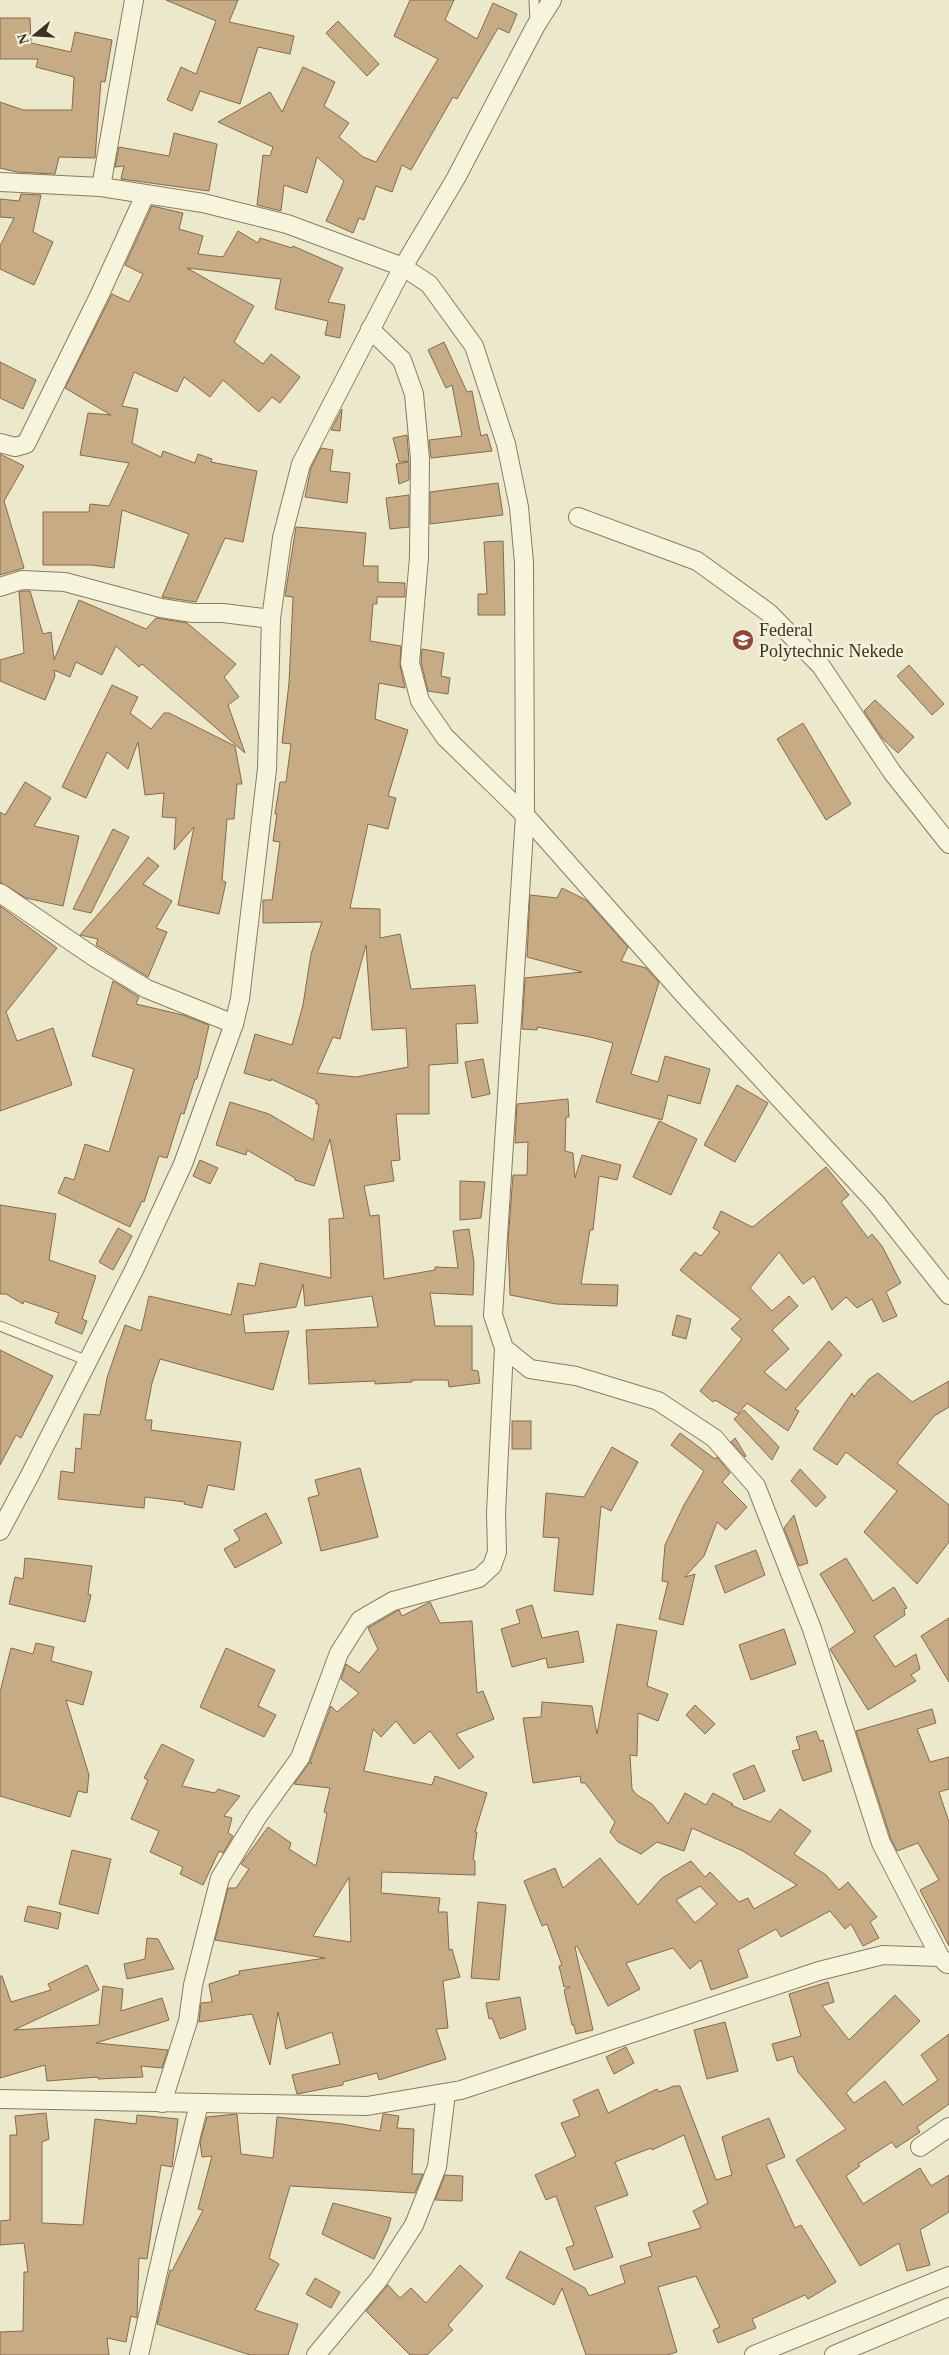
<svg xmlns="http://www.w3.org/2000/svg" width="949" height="2355" font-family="'Times New Roman',serif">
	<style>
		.building { fill: #c7ab84; stroke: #866b48; fill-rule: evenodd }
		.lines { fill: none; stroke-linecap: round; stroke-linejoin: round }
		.lane-casing { stroke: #887c60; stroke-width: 11 }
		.street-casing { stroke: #887c60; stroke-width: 20 }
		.lane { stroke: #f7f4de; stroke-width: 9 }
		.street { stroke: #f7f4de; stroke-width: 18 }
		.labels { text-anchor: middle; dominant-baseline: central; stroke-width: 5; stroke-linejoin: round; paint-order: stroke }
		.poi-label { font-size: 18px; fill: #3a3223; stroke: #f4f1db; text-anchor: start }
	</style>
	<rect width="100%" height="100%" fill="#ece8cb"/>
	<g class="building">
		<polygon points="166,0 238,0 229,22 294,36 290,54 258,47 240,104 200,91 192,111 167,100 181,67 196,74 216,21"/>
		<polygon points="410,0 454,0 445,20 477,39 493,3 517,14 509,33 498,28 457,99 453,97 411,170 402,165 392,192 376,186 364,220 359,218 353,233 326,221 344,181 317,157 307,193 284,185 281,211 257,205 263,155 270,156 273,147 218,122 270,92 282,112 303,67 335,82 324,106 349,123 339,137 363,157 376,162 438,59 394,36"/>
		<polygon points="0,18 30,18 31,43 71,52 75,32 112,40 105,82 101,81 95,158 59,157 55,174 17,172 0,168 0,102 23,110 72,110 74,77 36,67 38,59 0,59"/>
		<polygon points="338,21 379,64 367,76 326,33"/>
		<polygon points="174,133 217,144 209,191 121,179 124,166 115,167 119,147 169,156"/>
		<polygon points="21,194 41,195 33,232 53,242 34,285 0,269 0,246 14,218 0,217 0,199 19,201"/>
		<polygon points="152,206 183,213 179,229 203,236 198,254 223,257 238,231 258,243 260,238 292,248 293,246 343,268 328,302 345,305 340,338 325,335 328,321 275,309 281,279 187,268 254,306 234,342 263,364 271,354 300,377 280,403 272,397 259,412 223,380 210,397 184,377 177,392 134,372 122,406 138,409 132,443 161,457 163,451 195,463 198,454 212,459 211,462 257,471 243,542 225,538 196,602 162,597 189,534 122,510 114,568 91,565 43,565 43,512 89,512 90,504 109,506 129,463 80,455 88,413 111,415 65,388 112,294 129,302 143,274 125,265"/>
		<polygon points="444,342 467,392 472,391 481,436 487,434 492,451 431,458 429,440 462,436 452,385 446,388 428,350"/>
		<polygon points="0,362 36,380 23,409 0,398"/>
		<polygon points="342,409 340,431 331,430"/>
		<polygon points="407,435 409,461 399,462 393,438"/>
		<polygon points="321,448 333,450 330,471 350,473 347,503 305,497 311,468"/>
		<polygon points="0,454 24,466 4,501 24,568 0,575"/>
		<polygon points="409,462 409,480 399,484 396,464"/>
		<polygon points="498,483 503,515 430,524 430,492"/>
		<polygon points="409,495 409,527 390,529 386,498"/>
		<path d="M296 527 366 533 363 566H378V582L405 583V597H377V604H373L370 641 401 646 400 665 405 688 379 683 375 719 408 730 388 796 396 798 388 829 368 824 350 908 380 909V938L400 934 411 989 475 985 478 1023 456 1024 458 1063 429 1065V1114H396L400 1160 391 1161 394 1181 364 1186 370 1216 379 1215 384 1279 435 1270V1267L458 1268 453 1231 469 1229 474 1263 473 1295 430 1293 435 1326H472V1370L478 1371 480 1383 449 1387 448 1380H412V1382L375 1384V1381L309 1384 306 1330 378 1327 372 1296 305 1306 303 1284 296 1307 243 1315 245 1333 289 1331 273 1390 160 1359 152 1383 145 1420H152L151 1430 241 1442 234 1490 208 1485 202 1508 184 1504 185 1502 145 1497 144 1508 58 1499 61 1471 74 1473 76 1448 81 1449 84 1414 100 1415 107 1378 125 1325 141 1331 149 1296 231 1315 238 1283 255 1286 260 1263 331 1278 329 1219 344 1218 330 1139 314 1186 295 1180V1178L247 1150 246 1155 216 1145 230 1102 269 1114 313 1140 319 1104H316V1100L271 1079V1081L244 1073 255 1034 292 1045 303 1005 311 954 322 922 263 923V900H272L280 842 273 841 277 814H275L280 782H286L291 744 282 743 289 683 293 597 285 596ZM366 945 372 1030 406 1028 408 1067 356 1077 317 1073 333 1037 340 1039Z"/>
		<polygon points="503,541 505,615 478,615 478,594 487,594 484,542"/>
		<polygon points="23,591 30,591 43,634 51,632 54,660 79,600 146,629 156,618 187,623 236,664 224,677 239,697 228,705 245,753 142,664 139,667 116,646 102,675 76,662 70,677 54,670 55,676 45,700 0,681 0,660 24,653 19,592"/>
		<polygon points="422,649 444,653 441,676 450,678 448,694 428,691 421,662"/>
		<polygon points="909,665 944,704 932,715 897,676"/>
		<polygon points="112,685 138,697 130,713 151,729 164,713 169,713 235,746 242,784 237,784 234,819 227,819 222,881 226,882 219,914 178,905 194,827 174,850 176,818 162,817 164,793 145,795 138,742 128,769 107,752 86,798 62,787"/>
		<polygon points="875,700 914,737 898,753 882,738 864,711"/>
		<polygon points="803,723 851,804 826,820 777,739"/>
		<polygon points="25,782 51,798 34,826 79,836 63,906 26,898 0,882 0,812 5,815"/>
		<polygon points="113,829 129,837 91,913 73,909"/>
		<polygon points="148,857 159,866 143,884 172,901 156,928 167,932 148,977 96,945 98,939 80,935"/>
		<polygon points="562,888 586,900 628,947 621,961 646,968 659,982 631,1074 658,1082 665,1056 710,1069 700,1104 668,1095 662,1120 596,1102 613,1043 590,1037 537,1027 537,1030 522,1029 525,978 582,972 527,957 530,895 557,898"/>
		<polygon points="0,906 57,948 6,1012 17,1041 53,1028 72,1085 0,1111"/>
		<polygon points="113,981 139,997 136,1004 183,1015 209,1025 197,1079 195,1079 184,1114 181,1113 167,1158 159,1156 144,1202 142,1201 130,1227 58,1193 65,1177 74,1180 85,1144 109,1152 134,1069 92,1056"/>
		<polygon points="483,1059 490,1094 472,1098 465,1062"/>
		<polygon points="737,1085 768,1103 735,1162 704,1145"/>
		<polygon points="568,1099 569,1117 566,1117 565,1151 573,1153 575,1178 582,1155 621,1165 617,1180 599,1176 593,1230 590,1230 581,1284 618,1285 617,1306 556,1304 510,1295 508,1241 513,1175 527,1175 528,1142 515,1143 517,1104"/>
		<polygon points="659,1121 697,1139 671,1195 633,1177"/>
		<polygon points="200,1160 218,1168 210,1184 193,1176"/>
		<polygon points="826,1167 849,1195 841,1202 868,1238 872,1234 882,1246 901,1283 886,1292 897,1316 883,1322 872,1299 857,1308 846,1297 832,1310 814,1276 803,1284 779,1252 750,1288 772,1311 789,1296 798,1306 772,1330 789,1349 764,1372 786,1390 829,1341 842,1355 795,1409 799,1411 788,1431 747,1403 738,1414 715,1400 713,1402 700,1391 742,1339 731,1329 741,1319 680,1270 695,1252 701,1256 720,1232 713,1228 721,1211 752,1227 754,1226"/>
		<polygon points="460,1181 485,1182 481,1218 460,1220"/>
		<polygon points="0,1205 56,1214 49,1260 96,1276 82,1319 87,1321 82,1334 55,1323 59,1313 24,1301 23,1304 6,1294 0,1294"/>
		<polygon points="118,1228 132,1236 113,1270 99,1262"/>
		<polygon points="677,1315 691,1319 686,1339 672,1335"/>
		<polygon points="0,1350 53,1376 21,1438 16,1435 0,1465"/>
		<polygon points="878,1373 912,1402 949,1381 949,1407 934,1416 897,1463 949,1505 949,1542 917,1584 864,1532 897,1491 846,1452 837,1465 813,1449 852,1393 854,1397 869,1379"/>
		<polygon points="744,1410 779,1447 772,1460 734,1419"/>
		<rect x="512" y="1421" width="19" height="28"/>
		<polygon points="680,1433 715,1459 717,1457 730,1473 722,1482 747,1507 726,1530 717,1522 704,1556 685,1577 695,1574 683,1625 659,1619 668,1582 662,1581 665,1545 684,1505 704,1471 671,1445"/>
		<polygon points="735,1438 746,1456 745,1457 731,1442"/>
		<polygon points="612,1447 638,1462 611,1511 601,1506 593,1595 554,1591 559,1538 543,1537 546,1493 584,1497"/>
		<polygon points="360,1468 378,1537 321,1551 308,1498 319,1495 315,1480"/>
		<polygon points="800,1469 826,1497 816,1507 791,1481"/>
		<polygon points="266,1513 282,1543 235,1568 224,1549 240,1540 234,1530"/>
		<polygon points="794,1515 808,1563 799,1566 784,1528"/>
		<polygon points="756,1550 765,1575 725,1593 715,1566"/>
		<polygon points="25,1558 92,1566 88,1594 91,1595 85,1622 9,1604 15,1577 23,1579"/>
		<polygon points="846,1558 873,1601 894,1587 907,1608 904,1609 905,1615 874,1636 895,1667 916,1654 920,1669 911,1675 916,1681 868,1710 830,1649 855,1632 820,1574"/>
		<path d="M430 1602 440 1623 472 1621 477 1693 483 1691 494 1719 456 1734 474 1757 459 1769 430 1731 414 1744 396 1721 381 1737 373 1729 364 1771 432 1785 435 1776 487 1793 475 1832H477L473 1860 475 1861V1875L382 1872 381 1893 440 1898 438 1912H447L449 1950 452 1949 460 1977 443 1981 448 2028 436 2029 446 2059 379 2080 377 2073 343 2082V2085L297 2094 292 2075 340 2064 332 2032 286 2049 278 2012 270 2065 252 2014 199 2022 201 2003 212 2002 209 1984 240 1974 239 1971 325 1958 215 1940 228 1888H236L249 1869 241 1864 268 1827 291 1843 289 1849 316 1866 327 1813 324 1812 330 1788 294 1784 309 1763H312L310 1762 331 1706 337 1712 359 1693 341 1679 346 1664 359 1673 378 1649 368 1628 397 1611 399 1610 402 1616ZM349 1877 351 1942 313 1936Z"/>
		<polygon points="532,1605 542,1638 578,1631 584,1662 548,1668 546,1658 512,1667 501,1629 520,1623 516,1610"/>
		<polygon points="949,1618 949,1682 921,1636"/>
		<path d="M617 1624 657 1631 647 1686 668 1694 658 1721 638 1713 637 1756 630 1755 632 1789 637 1795 652 1804 668 1824 685 1793 706 1805 713 1793 733 1804 731 1805 770 1822 780 1809 811 1831 794 1854 826 1875 839 1890 848 1882 877 1917 870 1922 879 1938 863 1946 851 1924 845 1929 830 1911 781 1937 776 1929 738 1950 748 1977 711 1990 701 1960 690 1969 673 1948 626 1963 640 1989 608 2006 577 1946 575 1947 593 2030 576 2034 574 2025H572L564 1990 570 1987H564L559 1966 562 1965 547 1924 542 1926 524 1881 555 1868 563 1888 600 1858 638 1905 662 1878 691 1861 705 1877 710 1872 739 1902 748 1898 754 1909 797 1885 743 1851 692 1828 684 1851 657 1842 641 1854 618 1842 610 1832 615 1822 585 1783H581L580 1776 533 1783 523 1718 541 1717 542 1702 592 1706 597 1734ZM700 1886 717 1904 695 1923 676 1900Z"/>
		<polygon points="784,1629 796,1664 751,1680 739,1645"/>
		<polygon points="36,1643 54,1647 51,1661 92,1672 83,1705 66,1700 89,1775 87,1793 78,1791 70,1817 0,1796 0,1692 11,1648 33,1654"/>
		<polygon points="226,1648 275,1670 258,1706 276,1715 264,1737 200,1707"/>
		<polygon points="695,1705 715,1724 705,1734 686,1715"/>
		<polygon points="932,1709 936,1723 917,1729 930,1762 949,1757 949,1789 939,1792 949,1822 949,1946 920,1890 939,1880 918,1843 897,1851 891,1839 856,1731"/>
		<polygon points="816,1731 820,1741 823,1740 832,1771 803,1781 792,1751 800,1749 796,1737"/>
		<polygon points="162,1744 194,1760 182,1786 215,1793 218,1789 240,1796 224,1816 232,1818 228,1833 233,1836 223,1853 219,1851 203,1885 180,1874 183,1867 150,1852 159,1831 131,1819 148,1780 144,1778"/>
		<polygon points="754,1765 765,1791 744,1800 733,1774"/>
		<polygon points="72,1850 111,1859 98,1914 59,1904"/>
		<polygon points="478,1902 506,1905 499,1980 471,1978"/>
		<polygon points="28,1906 61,1913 58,1929 24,1921"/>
		<polygon points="147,1938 158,1939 174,1969 127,1979 124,1964 145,1959"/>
		<polygon points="87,1965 99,1990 14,2030 99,2025 103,1986 123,1989 121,2011 162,1998 169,2020 96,2043 168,2050 162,2068 141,2066 143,2077 98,2079 98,2077 47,2081 45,2065 0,2078 0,1976 2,1976 11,2002 51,1990 48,1984"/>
		<polygon points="828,1982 834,2002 822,2006 849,2040 895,1995 920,2021 846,2093 854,2103 885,2081 903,2105 938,2080 921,2055 949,2034 949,2104 917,2127 920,2132 896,2148 892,2142 858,2164 860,2166 846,2176 863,2204 920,2168 931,2186 949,2175 949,2212 920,2230 930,2265 907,2271 899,2243 860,2266 796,2160 846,2129 798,2072 793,2056 777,2061 772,2044 801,2036 789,1994"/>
		<polygon points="520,1997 526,2029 500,2039 492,2018 489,2019 486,2003"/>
		<polygon points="725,2022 738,2071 707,2079 694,2030"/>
		<polygon points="626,2047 634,2063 614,2074 606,2057"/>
		<polygon points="674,2086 680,2086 716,2180 732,2175 722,2137 769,2118 785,2157 766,2165 795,2228 801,2225 836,2282 808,2299 805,2295 752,2319 756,2328 718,2343 713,2330 720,2327 696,2276 658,2287 677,2352 667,2355 586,2355 562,2288 554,2305 506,2278 520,2251 585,2288 589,2296 625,2283 620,2266 652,2256 648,2243 701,2228 693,2211 708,2203 684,2135 652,2150 651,2148 615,2162 628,2195 595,2207 613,2257 574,2270 566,2248 574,2245 556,2196 546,2200 535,2175 576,2156 561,2123 580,2116 573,2100 598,2089 608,2113 657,2089 659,2092"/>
		<polygon points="46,2113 49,2139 42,2142 42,2223 83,2225 95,2119 136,2124 137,2115 178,2119 172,2167 161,2165 147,2259 139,2258 137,2318 131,2316 126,2342 107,2338 109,2355 0,2355 0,2332 23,2331 24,2272 28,2272 24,2243 0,2245 0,2221 10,2220 10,2135 17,2135 15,2116"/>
		<polygon points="237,2114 241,2154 273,2158 277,2117 342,2124 380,2131 383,2114 385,2114 399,2116 397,2128 414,2129 412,2174 423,2174 415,2193 290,2186 269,2258 279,2264 255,2310 298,2324 288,2355 250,2355 157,2324 170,2270 172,2271 203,2210 198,2209 212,2156 202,2157 200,2142 207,2117"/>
		<polygon points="445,2175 463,2176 462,2201 435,2200"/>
		<polygon points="333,2203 391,2218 388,2229 374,2259 322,2234"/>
		<polygon points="460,2265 483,2286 448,2325 453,2330 427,2355 410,2355 366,2311 388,2285 400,2298 411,2288 426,2303"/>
		<polygon points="315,2278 340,2292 331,2308 306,2294"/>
	</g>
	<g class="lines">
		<g class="lane-casing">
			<g id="lane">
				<polyline points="534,0 535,21"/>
				<polyline points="0,1326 88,1361"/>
			</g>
		</g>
		<g class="street-casing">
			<g id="street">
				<polyline points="0,182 101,187 203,203 287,224 403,267 429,284 474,346 506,444 519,507 524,563 525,815 493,1315 504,1348 530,1369 576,1376 658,1401 714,1438 756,1486 812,1629 881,1843 940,1957"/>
				<polyline points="101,187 134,0"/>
				<polyline points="370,329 402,360 414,394 420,459 419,557 410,663 420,701 445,737 525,815 686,997 876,1203 949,1295"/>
				<polyline points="0,443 15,447 26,444 100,294 145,195"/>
				<polyline points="578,517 697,561 769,613 821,666 892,772 949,844"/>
				<polyline points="0,587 22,580 65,582 161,608 193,613 223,613 271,619"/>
				<polyline points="0,893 94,957 147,989 234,1024"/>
				<polyline points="0,1531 30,1475 135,1268 183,1164 234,1024 240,999 267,769 271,619 282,538 301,464 403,267 456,178 535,27 552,0"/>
				<polyline points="0,2099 367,2106 461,2090 819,1971 883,1955 940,1957 947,1964"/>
				<polyline points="162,2103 188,2021 193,1985 220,1878 258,1816 300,1758 339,1653 360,1620 393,1601 479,1578 492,1566 497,1552 496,1513 504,1348"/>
				<polyline points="920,2147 949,2127"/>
				<polyline points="139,2355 166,2237 199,2104"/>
				<polyline points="316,2355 379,2279 414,2225 437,2167 446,2093"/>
				<polyline points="754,2355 949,2276"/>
				<polyline points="834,2355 949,2307"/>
			</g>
		</g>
		<use href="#lane" class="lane"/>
		<use href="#street" class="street"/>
	</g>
	<defs>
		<g id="university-disc" transform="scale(1.125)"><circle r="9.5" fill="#934435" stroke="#f4f1db"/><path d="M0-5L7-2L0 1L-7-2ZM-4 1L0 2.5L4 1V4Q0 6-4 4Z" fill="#fff"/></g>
	</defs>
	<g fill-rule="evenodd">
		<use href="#university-disc" x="743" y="640"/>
	</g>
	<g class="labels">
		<g class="poi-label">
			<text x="759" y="630">Federal<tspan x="759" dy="21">Polytechnic Nekede</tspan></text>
		</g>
	</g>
	<g transform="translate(35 35) rotate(252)" stroke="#f4f1db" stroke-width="4" paint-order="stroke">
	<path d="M0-4L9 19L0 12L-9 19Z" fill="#3a3223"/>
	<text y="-8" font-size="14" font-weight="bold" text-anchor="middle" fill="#3a3223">N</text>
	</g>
</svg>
